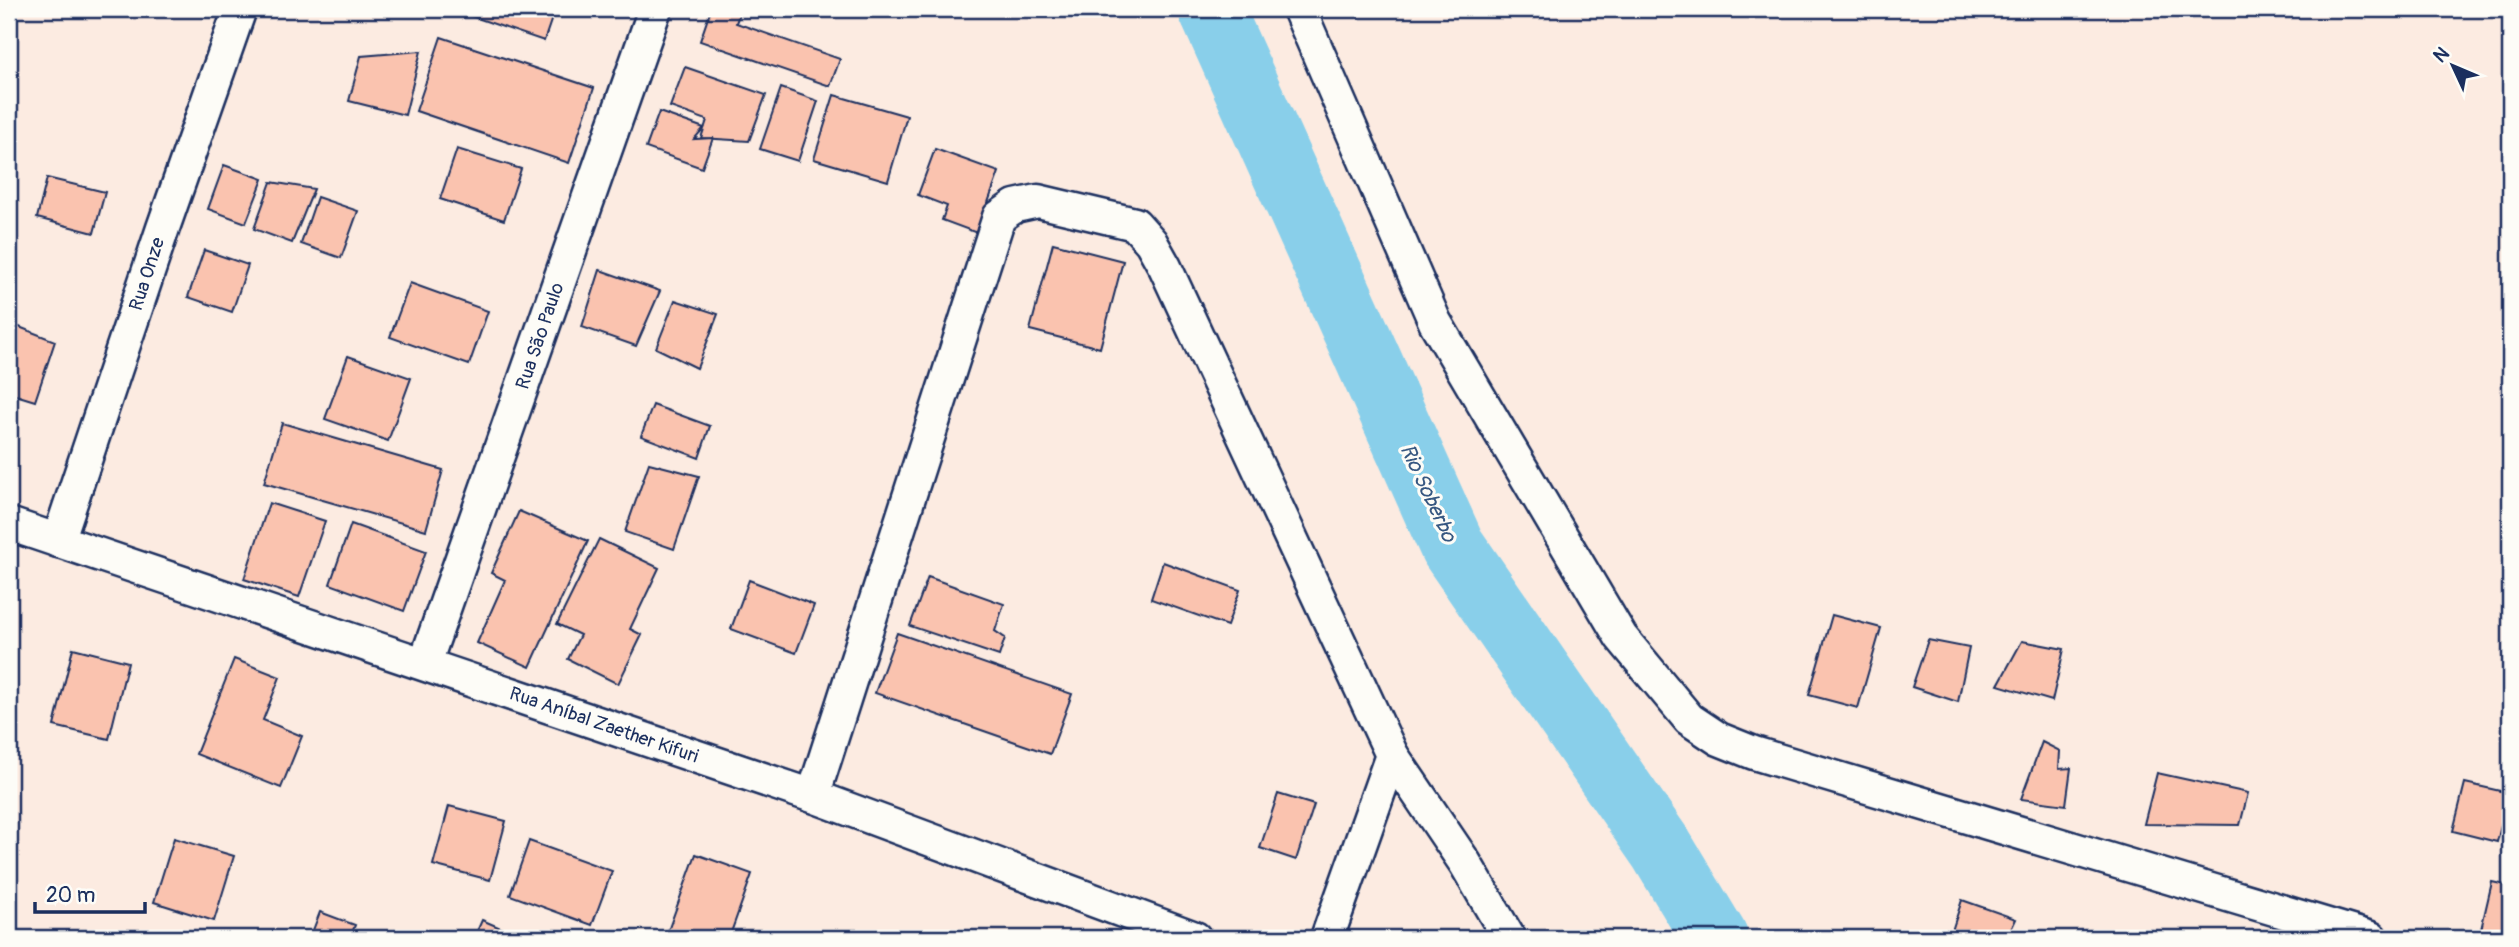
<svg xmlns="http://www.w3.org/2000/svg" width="2519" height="947" font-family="Pangolin,sans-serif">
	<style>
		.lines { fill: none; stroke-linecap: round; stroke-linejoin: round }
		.river { stroke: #89cfea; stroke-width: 66 }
		.building { fill: #fac3af; stroke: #1b2f5e; stroke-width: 2 }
		.street-casing { stroke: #1b2f5e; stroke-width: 37 }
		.street { stroke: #fdfcf7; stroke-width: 32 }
		.labels { text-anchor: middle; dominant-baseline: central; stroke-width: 6; stroke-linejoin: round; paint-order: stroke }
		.street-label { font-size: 19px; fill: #1b2f5e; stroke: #fdfcf7 }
		.water-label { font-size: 21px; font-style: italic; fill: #365781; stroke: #fdfcf7 }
	</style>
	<rect width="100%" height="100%" fill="#fcebe1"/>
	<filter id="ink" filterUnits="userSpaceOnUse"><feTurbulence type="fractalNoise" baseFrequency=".0143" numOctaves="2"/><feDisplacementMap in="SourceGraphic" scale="14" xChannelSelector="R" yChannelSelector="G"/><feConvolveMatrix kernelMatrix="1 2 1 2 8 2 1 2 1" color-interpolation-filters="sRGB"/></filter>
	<g filter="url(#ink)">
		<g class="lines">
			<polyline class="river" points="1211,9 1452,546 1662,850 1715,938"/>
		</g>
		<g class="building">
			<polygon points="471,9 555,9 544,41 468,15"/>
			<polygon points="711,9 741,9 736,23 840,59 830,86 700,41"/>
			<polygon points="441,37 594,88 569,163 416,111"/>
			<polygon points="421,51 405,115 349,101 361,56"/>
			<polygon points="685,67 766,95 749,141 701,138 707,120 670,107"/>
			<polygon points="781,88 818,101 798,161 760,149"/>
			<polygon points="834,95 907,116 888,181 814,159"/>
			<polygon points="659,112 704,128 694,139 713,138 702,168 646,148"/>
			<polygon points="457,149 521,169 504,220 440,199"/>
			<polygon points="935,149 999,172 977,233 942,220 947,206 918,195"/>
			<polygon points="224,165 263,179 246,223 208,209"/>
			<polygon points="47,178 105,192 94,233 37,218"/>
			<polygon points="271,182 314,189 292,243 254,229"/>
			<polygon points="317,197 358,211 341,258 301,244"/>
			<polygon points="1053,243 1123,261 1100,348 1030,330"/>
			<polygon points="204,250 248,265 232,312 188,297"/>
			<polygon points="600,270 660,291 636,346 582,327"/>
			<polygon points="410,283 488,311 469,365 390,337"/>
			<polygon points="675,300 718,314 697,368 656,348"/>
			<polygon points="9,323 55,341 35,401 9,393"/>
			<polygon points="348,356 411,378 388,441 325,419"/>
			<polygon points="653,405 710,426 699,458 641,436"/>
			<polygon points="282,423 443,470 426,530 264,483"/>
			<polygon points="649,463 699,476 674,549 625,532"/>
			<polygon points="269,503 325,521 299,597 244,579"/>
			<polygon points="519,511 588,541 530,667 477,643 505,580 491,573"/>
			<polygon points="351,524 426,551 404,611 330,584"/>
			<polygon points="599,539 659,568 630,629 642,635 618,684 568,659 580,635 557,624"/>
			<polygon points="1163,562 1240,590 1227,626 1151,599"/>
			<polygon points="928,577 1004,604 995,631 1005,638 999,656 910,626"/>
			<polygon points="749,580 814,605 796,653 731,629"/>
			<polygon points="1832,615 1881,628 1858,708 1809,695"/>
			<polygon points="897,633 1072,694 1050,754 875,693"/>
			<polygon points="1928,640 1969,648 1958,702 1912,687"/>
			<polygon points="2022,641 2064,649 2052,701 1998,685"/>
			<polygon points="73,648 128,662 109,739 54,726"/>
			<polygon points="234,659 280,677 263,720 302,736 281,788 196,754"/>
			<polygon points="2042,742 2060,751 2059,769 2071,768 2066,805 2021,799"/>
			<polygon points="2157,773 2248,793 2240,825 2144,824"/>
			<polygon points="2465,783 2509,793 2497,842 2453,831"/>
			<polygon points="1278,794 1314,805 1296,860 1260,848"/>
			<polygon points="449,806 506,821 490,880 433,865"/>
			<polygon points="174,838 234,856 214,921 154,902"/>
			<polygon points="529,841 612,871 592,925 510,895"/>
			<polygon points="696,854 752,874 729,938 688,938 668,931"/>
			<polygon points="2492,882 2510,886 2509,938 2479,938"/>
			<polygon points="1962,900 2016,919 2007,938 1950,937"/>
			<polygon points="320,912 355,925 350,938 310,938"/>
			<polygon points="482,920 524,938 474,938"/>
		</g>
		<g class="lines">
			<g class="street-casing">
				<g id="street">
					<polyline points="1299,9 1435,322 1621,637 1689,719 1719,739 1754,753 2371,938"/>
					<polyline points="9,524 813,796 1195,938"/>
					<polyline points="58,541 163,228 240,9"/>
					<polyline points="425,663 655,9"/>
					<polyline points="1392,755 1465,863 1509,938"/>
					<polyline points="813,796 999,217 1015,206 1038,201 1135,224 1151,242 1165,267 1392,755 1327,938"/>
				</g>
			</g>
			<use href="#street" class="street"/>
		</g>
	</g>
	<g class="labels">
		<g class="street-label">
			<text transform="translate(147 274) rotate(-72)">Rua Onze</text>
			<text transform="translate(540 336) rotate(-71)">Rua São Paulo</text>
			<text transform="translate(604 725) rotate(19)">Rua Aníbal Zaether Kifuri</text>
		</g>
		<g class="water-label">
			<text transform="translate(1428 493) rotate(65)">Rio Soberbo</text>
		</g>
	</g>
	<rect width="2519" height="947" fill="none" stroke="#fdfcf7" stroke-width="35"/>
	<rect x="18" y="18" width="2484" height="912" fill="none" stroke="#1b2f5e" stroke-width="2.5" filter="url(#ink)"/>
	<g transform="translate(2453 66) rotate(314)" stroke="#fdfcf7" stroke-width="5" paint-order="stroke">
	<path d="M0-5L12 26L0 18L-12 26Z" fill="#1b2f5e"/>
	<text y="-10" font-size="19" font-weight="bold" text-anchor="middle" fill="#1b2f5e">N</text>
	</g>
	<path d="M35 902v10h110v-10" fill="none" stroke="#1b2f5e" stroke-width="3.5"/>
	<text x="46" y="902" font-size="21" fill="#1b2f5e" stroke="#fdfcf7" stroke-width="5" paint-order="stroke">20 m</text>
</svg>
